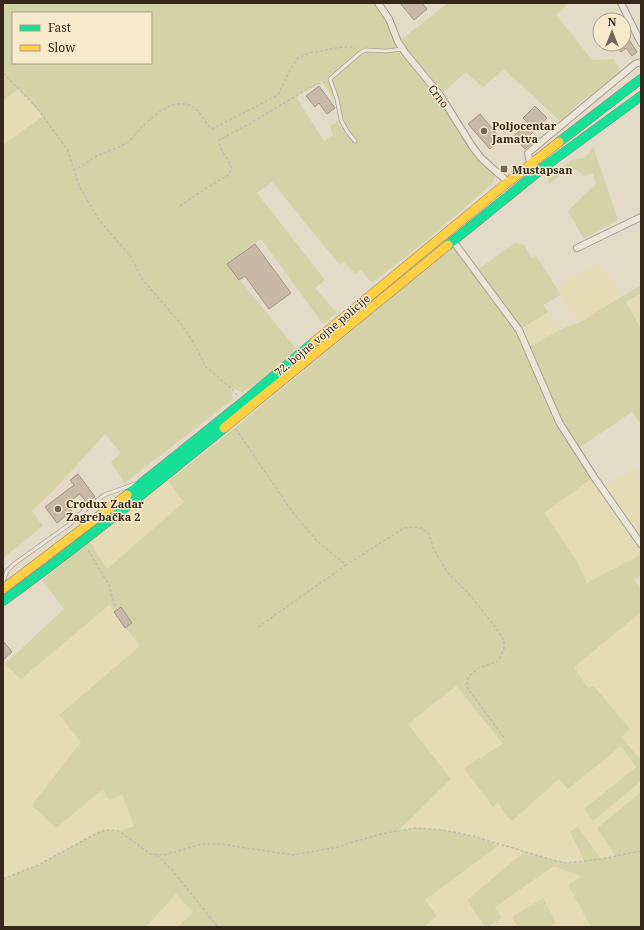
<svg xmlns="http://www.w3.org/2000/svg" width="644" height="930" font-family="'Noto Serif',serif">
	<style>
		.farmland { fill: #e5dbb5 }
		.green { fill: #d4d3a8; fill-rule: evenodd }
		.building { fill: #c7b8a8; stroke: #a39587 }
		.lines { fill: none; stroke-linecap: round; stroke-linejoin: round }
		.lane-casing { stroke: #a79f91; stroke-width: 4.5 }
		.street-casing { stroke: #a79f91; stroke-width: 8 }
		.fast-casing { stroke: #8d8478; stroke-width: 10 }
		.slow-casing { stroke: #8d8478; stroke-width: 10 }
		.path { stroke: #c3bcb0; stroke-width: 1.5; stroke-dasharray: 3 2; stroke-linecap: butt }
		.lane { stroke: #ebe5d9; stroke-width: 3 }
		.street { stroke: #ebe5d9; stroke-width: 6 }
		.fast { stroke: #16e098; stroke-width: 9 }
		.slow { stroke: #ffcf43; stroke-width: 9 }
		.poi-dot { fill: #726657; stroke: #f7eaca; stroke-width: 1.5 }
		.labels { text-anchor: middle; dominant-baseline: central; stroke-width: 3; stroke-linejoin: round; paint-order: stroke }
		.street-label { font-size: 11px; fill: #35271a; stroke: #f7eaca }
		.poi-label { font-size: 11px; font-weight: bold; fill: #35271a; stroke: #f7eaca; text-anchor: start }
	</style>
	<rect width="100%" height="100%" fill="#e3dac7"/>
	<g class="farmland">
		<polygon points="18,89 28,98 43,116 3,145 3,101"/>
		<polygon points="598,263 622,296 580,322 556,288"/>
		<polygon points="640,294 641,296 641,329 626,302"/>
		<polygon points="548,312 562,329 527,348 519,330"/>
		<polygon points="634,467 641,475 641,554 587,583 576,560 544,513 594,477 603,490"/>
		<polygon points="168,481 184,502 107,569 90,542"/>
		<polygon points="109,605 140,647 60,715 81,742 32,805 56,828 103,789 122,794 134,826 119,831 109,830 38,865 3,879 3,666 5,664 21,679"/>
		<polygon points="641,612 641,756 639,758 621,737 630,729 589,688 574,667"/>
		<polygon points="457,686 503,744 464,769 493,806 498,802 505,814 512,821 560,779 569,789 621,745 636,767 584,809 593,821 641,781 641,792 597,828 616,857 601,859 570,832 585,862 566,863 549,859 467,900 485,927 424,927 437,916 425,900 499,845 473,836 443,830 415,828 397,831 451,779 408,724"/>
		<polygon points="554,866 581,876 568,885 591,927 549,927 556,923 512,917 518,927 488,927 502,918 495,907"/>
		<polygon points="176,894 193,912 178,927 146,927"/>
	</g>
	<g class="green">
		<path d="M3 3H376L383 13 398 42 448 3H569L556 15 592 60 613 59 622 72 577 105 561 122 504 69 483 87 466 72 440 95 472 146 497 172 492 184 426 241 372 283 361 270 355 274 344 262 340 265 272 182 257 193 325 280 315 288 337 313 323 324 261 239 227 264 300 354 243 392 231 388 233 399 125 483 111 462 121 453 105 434 55 489 32 511 43 526 3 558V145L43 116 28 98 18 89 3 101ZM13 13H151V63H13ZM322 81 334 99 341 120 330 126 333 136 324 141 296 97Z"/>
		<polygon points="593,146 618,220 584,239 568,211 596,184 593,173 584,176 577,170 568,170 550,183 547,180 573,159 584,158 591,151"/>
		<path d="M515 243 524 245 532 258 536 256 561 295 543 305 548 312 519 330 527 348 562 329 580 322 641 285V296L639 294 626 302 641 329V424L632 412 576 450 594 477 544 513 576 560 587 583 641 554V575L634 580 641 589V612L574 667 588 688 594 686 630 729 621 737 638 757 641 756V781L593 821 584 809 636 767 621 746 568 789 559 779 512 821 505 814 498 802 493 807 464 768 503 744 456 686 408 724 451 779 398 831C404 830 410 828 416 828 445 828 472 836 499 845L425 900 437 916 424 927H178L193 912 176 894 146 927H3V879L38 865 101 831 109 830 119 831 134 826 122 794 109 800 103 789 56 828 32 805 81 742 59 715 140 646 109 605 21 679 5 664 64 609 42 580 90 542 107 569 184 502 168 481 235 428 456 244 476 271Z"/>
		<polygon points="641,792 641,927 591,927 568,885 581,876 554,866 495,907 502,918 488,927 485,927 467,900 524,852 566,863 585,862 570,832 578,827 601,859 616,857 597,828"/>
		<polygon points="543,898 556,923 549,927 518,927 512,917"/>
	</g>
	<g class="building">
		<polygon points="400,3 422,3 427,9 414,20"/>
		<polygon points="624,32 637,52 632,56 626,48 621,52 615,44 624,44"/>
		<polygon points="319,86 335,108 327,114 319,103 315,107 306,96"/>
		<polygon points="535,106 547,118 528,137 533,142 525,149 514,136 528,123 523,118"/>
		<polygon points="480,114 501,139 490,149 468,124"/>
		<polygon points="255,244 291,293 269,309 245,276 239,280 227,264"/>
		<polygon points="78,474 95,497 87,503 80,494 67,504 72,511 57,523 45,507 74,485 70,480"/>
		<polygon points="121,607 132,623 125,628 114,612"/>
		<polygon points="3,641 12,652 3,660"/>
	</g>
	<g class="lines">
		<g class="lane-casing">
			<g id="lane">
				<polyline points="355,141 347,131 341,120 337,99 330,79 361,52 366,50 386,51 402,49"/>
				<polyline points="3,582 7,571 14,564 70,524 80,514 104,495 135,484"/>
			</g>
		</g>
		<g class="street-casing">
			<g id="street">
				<polyline points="378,3 389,19 398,42 407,55 440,95 472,146 481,158 508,182"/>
				<polyline points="621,3 641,43"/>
				<polyline points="530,164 528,153 635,64 641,62"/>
				<polyline points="453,241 519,330 559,422 594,477 641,544"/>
				<polyline points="577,248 641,217"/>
			</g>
		</g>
		<g class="fast-casing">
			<g id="fast">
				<polyline points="559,142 641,79"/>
				<polyline points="448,245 544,167 641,96"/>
				<polyline points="127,495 243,402 314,342"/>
				<path d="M3 601C79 546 151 487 224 428"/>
			</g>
		</g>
		<g class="slow-casing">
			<g id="slow">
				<polyline points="314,342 508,182 559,142"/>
				<polyline points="224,428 448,245"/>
				<polyline points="3,589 127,495"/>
			</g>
		</g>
		<g class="path">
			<polyline points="3,73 37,108 68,151 79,186 99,220 131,257 142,279 181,324 192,340 206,367 231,388 238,396"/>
			<path d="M73 170C84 166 88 161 97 156 107 151 119 148 128 142 133 138 136 132 141 128 152 117 171 99 189 105 201 109 203 122 212 129L278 95 290 70 297 59 309 53 342 47H353L356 49"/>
			<path d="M180 206 208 187 227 176 232 169C229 159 219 150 219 140L249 124 316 84 326 82"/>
			<polyline points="236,429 291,510 317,541 346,565 404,528 414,527 422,528 429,534 434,550 448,573 470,595 499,632 504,641 504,649 498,661 479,668 469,676 466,686 505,739"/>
			<polyline points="88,550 109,585 115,606"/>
			<polyline points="258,627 346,565"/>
			<polyline points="157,855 172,870 218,927"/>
			<polyline points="3,879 38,865 101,831 109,830 119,831 150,854 164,855 202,844 220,844 293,855 339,847 346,844 381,834 415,828 443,830 473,836 549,859 566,863 601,859 641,851"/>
		</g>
		<use href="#lane" class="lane"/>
		<use href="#street" class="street"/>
		<use href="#fast" class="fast"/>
		<use href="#slow" class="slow"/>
	</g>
	<g class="poi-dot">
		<circle cx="484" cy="131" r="4"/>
		<rect x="500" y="165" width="8" height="8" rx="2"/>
		<circle cx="58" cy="509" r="4"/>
	</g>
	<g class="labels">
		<g class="street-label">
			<text transform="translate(439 96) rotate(53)">Crno</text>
			<text transform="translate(322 335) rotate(-40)">72. bojne vojne policije</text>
		</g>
		<g class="poi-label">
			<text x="492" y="125">Poljocentar<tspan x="492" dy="13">Jamatva</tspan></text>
			<text x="512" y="169">Mustapsan</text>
			<text x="66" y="503">Crodux Zadar<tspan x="66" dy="13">Zagrebačka 2</tspan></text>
		</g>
	</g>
	<rect width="644" height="930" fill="none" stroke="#35271a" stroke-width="8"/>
	<rect x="12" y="12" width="140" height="52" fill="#f7eaca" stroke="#a99c84"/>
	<rect x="20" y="25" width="20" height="6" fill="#16e098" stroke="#a99c84"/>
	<text x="48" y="32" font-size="12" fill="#35271a">Fast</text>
	<rect x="20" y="45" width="20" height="6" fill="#ffcf43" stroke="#a99c84"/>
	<text x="48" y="52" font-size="12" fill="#35271a">Slow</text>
	<g transform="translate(612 32)"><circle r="19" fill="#f7eaca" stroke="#a99c84"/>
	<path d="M0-3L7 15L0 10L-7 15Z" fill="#726657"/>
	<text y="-6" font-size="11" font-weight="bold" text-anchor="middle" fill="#35271a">N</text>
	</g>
</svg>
